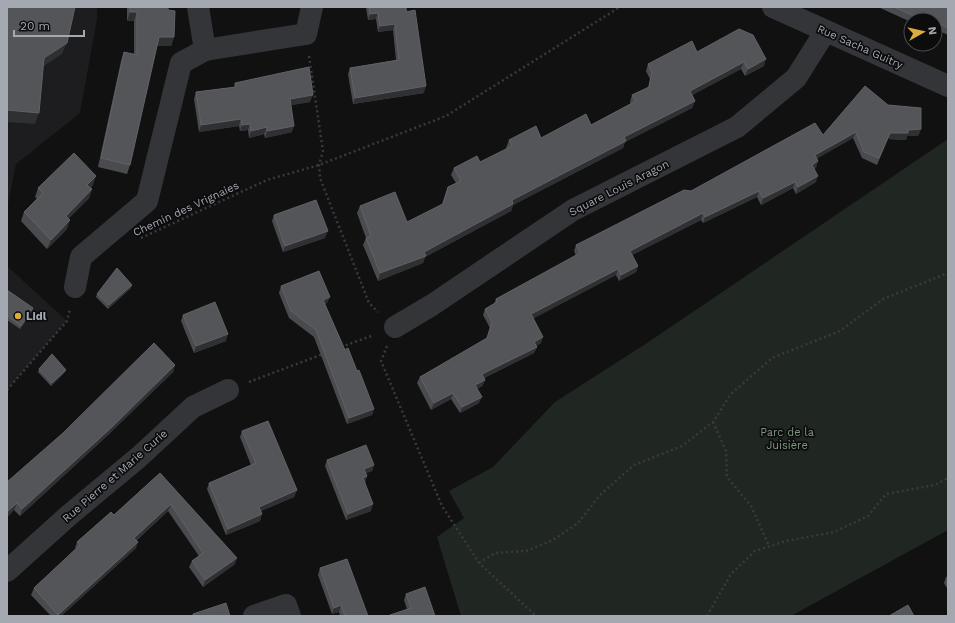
<svg xmlns="http://www.w3.org/2000/svg" width="955" height="623" font-family="'Work Sans',sans-serif">
	<style>
		.built { fill: #1d1d1f }
		.green { fill: #202621 }
		.lines { fill: none; stroke-linecap: round; stroke-linejoin: round }
		.path { stroke: #393a3e; stroke-width: 2.5; stroke-dasharray: 2 3; stroke-linecap: butt }
		.street { stroke: #343539; stroke-width: 22 }
		.wall { fill: #4a4b4e }
		.shaded-wall { fill: #2f3032 }
		.building { fill: #535559; stroke: #606267 }
		.poi-dot { fill: #dbaa40; stroke: #0c0c0d; stroke-width: 1.5 }
		.labels { text-anchor: middle; dominant-baseline: central; stroke-width: 3.5; stroke-linejoin: round; paint-order: stroke }
		.street-label { font-size: 11px; fill: #a4a8b1; stroke: #0c0c0d }
		.poi-label { font-size: 11px; font-weight: bold; fill: #a4a8b1; stroke: #0c0c0d; text-anchor: start }
		.park-label { font-size: 11px; fill: #7d9a7f; stroke: #0c0c0d }
	</style>
	<rect width="100%" height="100%" fill="#111112"/>
	<g class="built">
		<polygon points="7,7 97,7 97,19 80,113 16,164 7,209"/>
		<polygon points="7,266 67,321 7,390"/>
	</g>
	<polygon class="green" points="948,139 948,530 791,616 461,616 437,537 464,518 449,491 493,467 555,402 647,343"/>
	<g class="lines">
		<g class="path">
			<polyline points="309,56 323,151 319,165 320,178 369,303 378,312"/>
			<polyline points="141,238 267,180 319,165 446,116 620,7"/>
			<polyline points="387,346 381,361 442,506 479,563 536,616"/>
			<polyline points="341,347 374,335"/>
			<polyline points="249,382 323,354"/>
			<polyline points="7,390 67,321 70,309"/>
			<polyline points="713,422 726,451 727,477 751,506 769,546"/>
			<polyline points="479,563 495,553 526,551 553,540 578,523 601,494 634,465 682,446 713,422 731,394 772,358 840,331 883,299 948,273"/>
			<polyline points="707,616 731,574 755,551 786,541 834,532 868,516 886,494 935,485 948,478"/>
		</g>
		<g class="street">
			<polyline points="773,7 948,86"/>
			<polyline points="205,50 306,34 312,7"/>
			<polyline points="75,287 81,257 147,201 181,63 205,50 198,7"/>
			<polyline points="395,327 432,305 573,210 737,127 796,78 825,32"/>
			<polyline points="7,571 68,516 139,457 193,407 228,390"/>
			<polyline points="254,616 286,605 290,616"/>
		</g>
	</g>
	<g class="wall">
		<polygon points="127,7 168,7 168,10 174,37 171,46 157,46 130,165 127,174 98,167 121,61 124,52 134,54 134,21 127,21"/>
		<polygon points="366,7 406,7 424,93 353,104 348,74 350,68 396,60 393,30 378,32 376,19 368,20"/>
		<polygon points="878,7 948,7 948,35 935,29 935,20 911,20 911,22"/>
		<polygon points="697,52 764,66 745,76 741,69 692,95 695,101 692,108 625,142 623,148 513,205 511,211 425,257 423,263 378,281 363,245 366,238 357,213 360,206 407,222 442,204 448,187 456,183 451,175 454,168 480,162 507,149 506,148 509,140 541,138 591,125 631,104 630,102 632,95 648,88 650,79 646,71 648,64"/>
		<polygon points="235,83 310,102 291,105 292,132 265,138 264,134 249,138 248,130 240,131 239,126 199,132 194,99 196,92 234,87"/>
		<polygon points="888,105 921,129 918,136 907,136 906,140 888,139 877,165 862,158 853,138 817,158 816,168 814,169 816,182 796,194 793,188 761,205 757,197 703,223 701,220 632,255 638,266 636,272 619,281 616,275 533,318 541,343 536,346 537,347 534,353 484,378 485,380 482,386 477,389 479,403 460,413 451,399 431,410 417,383 420,377 487,339 490,328 483,315 485,309 494,304 496,299 576,256 574,251 576,245 691,191 823,135"/>
		<polygon points="93,185 90,188 92,189 89,198 69,218 67,229 47,249 21,221 24,212 37,199 35,197 38,188"/>
		<polygon points="274,215 325,238 283,252 272,221"/>
		<polygon points="281,286 327,303 325,304 345,350 357,371 374,409 372,415 347,424 314,337 289,318 279,293"/>
		<polygon points="131,288 108,309 96,297 97,294"/>
		<polygon points="7,290 33,308 32,312 20,329 7,320"/>
		<polygon points="183,315 226,341 194,353 181,321"/>
		<polygon points="175,365 173,372 108,435 20,516 14,510 7,517 7,482"/>
		<polygon points="39,369 66,370 64,373 51,386 38,372"/>
		<polygon points="242,431 297,490 294,497 261,511 260,521 226,535 207,489 209,483 251,465 240,437"/>
		<polygon points="327,460 374,465 372,471 366,473 367,476 365,482 371,511 346,520 325,466"/>
		<polygon points="160,473 235,564 203,587 189,567 192,561 199,556 168,511 137,540 136,548 61,616 51,616 31,595 34,588 76,549 75,548 77,542 114,515"/>
		<polygon points="320,568 368,616 340,616 339,612 332,614 318,575"/>
		<polygon points="948,576 948,590 944,583 946,577"/>
		<polygon points="406,594 435,616 407,609 404,600"/>
	</g>
	<g class="shaded-wall">
		<polygon points="130,12 137,12 134,21 127,21"/>
		<polygon points="378,13 376,19 368,20 370,14"/>
		<polygon points="395,24 393,30 378,32 380,26"/>
		<polygon points="159,37 174,37 171,46 155,46"/>
		<polygon points="67,43 62,54 39,69 44,58"/>
		<polygon points="766,59 764,66 745,76 748,69"/>
		<polygon points="744,62 741,69 687,98 690,91"/>
		<polygon points="426,86 424,93 353,104 355,98"/>
		<polygon points="313,95 310,102 287,106 290,99"/>
		<polygon points="695,101 692,108 625,142 623,148 513,205 511,211 425,257 423,263 378,281 380,273 424,252 512,200 624,137"/>
		<polygon points="7,110 39,113 35,124 7,122"/>
		<polygon points="241,119 239,126 199,132 201,125"/>
		<polygon points="250,124 248,130 240,131 242,125"/>
		<polygon points="294,126 292,132 265,138 267,131"/>
		<polygon points="267,127 264,134 249,138 251,131"/>
		<polygon points="921,129 918,136 907,136 906,140 888,139 877,165 890,133 908,130"/>
		<polygon points="856,132 853,138 813,161 815,155"/>
		<polygon points="818,161 816,168 810,171 812,165"/>
		<polygon points="96,176 93,185 84,194 87,185"/>
		<polygon points="818,176 816,182 796,194 798,187"/>
		<polygon points="795,182 793,188 761,205 763,198"/>
		<polygon points="92,189 89,198 62,225 66,216"/>
		<polygon points="759,191 757,197 703,223 705,217"/>
		<polygon points="703,213 701,220 628,257 630,251"/>
		<polygon points="70,220 67,229 47,249 51,240"/>
		<polygon points="328,231 325,238 283,252 285,246"/>
		<polygon points="638,266 636,272 619,281 621,275"/>
		<polygon points="618,269 616,275 529,321 531,314"/>
		<polygon points="132,285 131,288 108,309 109,305"/>
		<polygon points="330,297 327,303 321,306 323,300"/>
		<polygon points="33,308 32,312 20,329 21,326"/>
		<polygon points="228,334 226,341 194,353 196,346"/>
		<polygon points="543,337 541,343 532,348 534,342"/>
		<polygon points="537,347 534,353 479,380 482,374"/>
		<polygon points="175,365 173,372 108,435 20,516 22,509"/>
		<polygon points="66,370 64,373 51,386 52,383"/>
		<polygon points="485,380 482,386 473,391 475,385"/>
		<polygon points="453,393 451,399 431,410 434,403"/>
		<polygon points="482,397 479,403 460,413 462,407"/>
		<polygon points="374,409 372,415 347,424 349,418"/>
		<polygon points="374,465 372,471 362,475 364,469"/>
		<polygon points="367,476 365,483 363,478"/>
		<polygon points="297,490 294,497 256,513 259,507"/>
		<polygon points="17,503 14,510 7,517 7,512"/>
		<polygon points="171,504 168,511 132,544 134,538"/>
		<polygon points="373,504 371,511 346,520 348,514"/>
		<polygon points="262,514 260,521 226,535 228,529"/>
		<polygon points="138,542 136,548 61,616 57,616 58,615"/>
		<polygon points="237,558 235,564 203,587 205,580"/>
		<polygon points="341,605 339,612 332,614 334,608"/>
	</g>
	<g class="building">
		<polygon points="7,7 75,7 67,43 44,58 39,113 7,110"/>
		<polygon points="130,7 168,7 168,10 175,11 174,37 159,37 130,165 101,158 124,52 137,55 137,12 130,12"/>
		<polygon points="369,7 406,7 406,12 415,10 426,86 355,98 350,68 399,60 395,24 380,26 378,13 370,14"/>
		<polygon points="894,7 948,7 948,28 937,23 935,25 935,20 923,20"/>
		<polygon points="739,29 753,35 766,59 748,69 744,62 690,91 695,101 624,137 626,141 512,200 513,204 424,252 426,256 380,273 366,238 371,236 360,206 395,192 407,222 443,204 448,187 461,181 454,168 477,156 480,162 512,146 509,140 536,126 541,138 586,114 591,125 636,101 632,95 649,87 652,72 648,64 692,41 697,52"/>
		<polygon points="309,67 313,95 290,99 294,126 267,131 267,127 251,131 250,124 242,125 241,119 201,125 196,92 236,87 235,83"/>
		<polygon points="865,86 888,105 921,108 921,129 908,130 908,133 890,133 879,158 864,152 856,132 815,155 818,161 812,165 818,176 798,187 795,182 763,198 759,191 705,217 703,213 630,251 638,266 621,275 618,269 531,314 543,337 534,342 537,347 482,374 485,380 475,385 482,397 462,407 453,393 434,403 420,377 487,338 492,322 485,309 497,302 496,299 580,253 576,245 684,190 691,191 815,123 823,135"/>
		<polygon points="74,153 96,176 87,185 92,189 66,216 70,220 51,240 24,212 43,193 38,188"/>
		<polygon points="316,200 328,231 285,246 274,215"/>
		<polygon points="117,268 132,285 109,305 97,294"/>
		<polygon points="319,271 330,297 323,300 345,350 348,348 357,371 359,370 374,409 349,418 316,330 291,311 281,286"/>
		<polygon points="7,290 33,308 21,326 8,316 7,317"/>
		<polygon points="215,302 228,334 196,346 183,315"/>
		<polygon points="154,343 175,365 111,428 22,509 17,503 7,512 7,482 63,433"/>
		<polygon points="52,354 66,370 52,383 39,369"/>
		<polygon points="268,421 297,490 259,507 262,514 228,529 209,483 256,463 242,431"/>
		<polygon points="366,445 374,465 364,469 367,476 363,478 373,504 348,514 327,460"/>
		<polygon points="160,473 237,558 205,580 192,561 203,553 171,504 134,538 138,542 58,615 34,588 80,545 77,542 111,512 114,515"/>
		<polygon points="347,559 368,616 345,616 341,605 334,608 320,568"/>
		<polygon points="425,587 435,616 387,616 411,608 406,594"/>
		<polygon points="226,603 230,616 193,616 193,614"/>
		<polygon points="908,605 914,616 889,616"/>
	</g>
	<circle class="poi-dot" cx="18" cy="316" r="4"/>
	<g class="labels">
		<g class="street-label">
			<text transform="translate(860 47) rotate(24)">Rue Sacha Guitry</text>
			<text transform="translate(619 188) rotate(-27)">Square Louis Aragon</text>
			<text transform="translate(186 209) rotate(-25)">Chemin des Vrignaies</text>
			<text transform="translate(115 476) rotate(-41)">Rue Pierre et Marie Curie</text>
		</g>
		<g class="poi-label">
			<text x="26" y="316">Lidl</text>
		</g>
		<g class="park-label">
			<text x="787" y="432">Parc de la<tspan x="787" dy="13">Juisière</tspan></text>
		</g>
	</g>
	<rect width="955" height="623" fill="none" stroke="#a4a8b1" stroke-width="16"/>
	<g transform="translate(923 32) rotate(82)"><circle r="19" fill="#0c0c0d" stroke="#494a4f"/>
	<path d="M0-3L7 15L0 10L-7 15Z" fill="#dbaa40"/>
	<text y="-6" font-size="11" font-weight="bold" text-anchor="middle" fill="#a4a8b1">N</text>
	</g>
	<path d="M14 30v6h70v-6" fill="none" stroke="#a4a8b1" stroke-width="2"/>
	<text x="20" y="30" font-size="12" fill="#a4a8b1" stroke="#0c0c0d" stroke-width="3" paint-order="stroke">20 m</text>
</svg>
